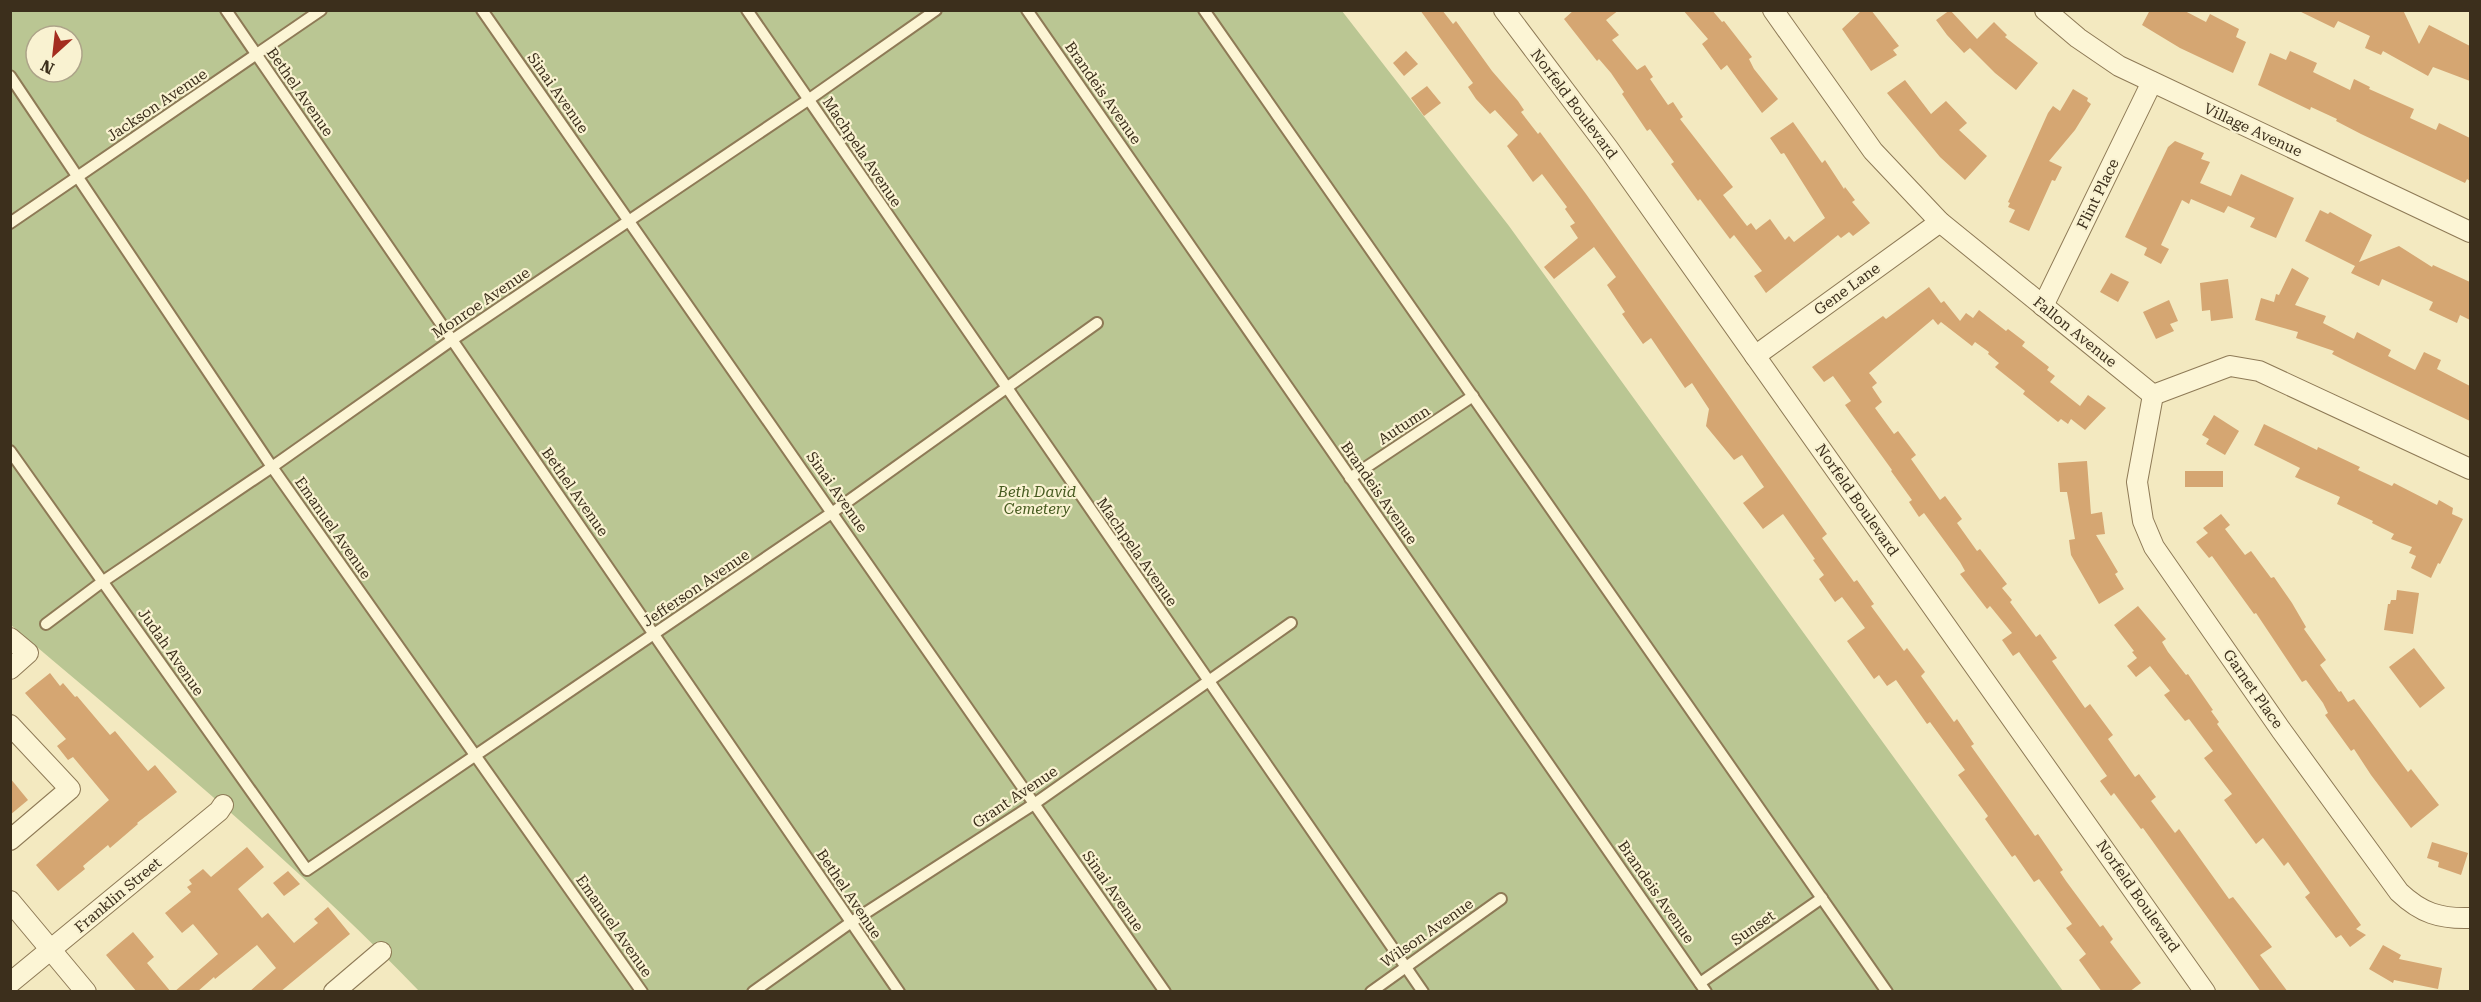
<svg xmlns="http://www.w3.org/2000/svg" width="2481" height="1002" font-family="'Roboto Serif',serif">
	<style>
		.cemetery { fill: #bac693; fill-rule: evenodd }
		.building { fill: #d5a672 }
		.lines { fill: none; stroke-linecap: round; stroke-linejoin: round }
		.lane-casing { stroke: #8e7a56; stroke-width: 14 }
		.street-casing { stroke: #8e7a56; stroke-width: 22 }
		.lane { stroke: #fcf5d5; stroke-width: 10 }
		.street { stroke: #fcf5d5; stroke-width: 20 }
		.labels { text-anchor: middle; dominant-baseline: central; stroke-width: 4.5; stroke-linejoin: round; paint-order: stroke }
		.street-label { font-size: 15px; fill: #3c2f1c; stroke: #f9f2d1 }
		.park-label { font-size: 15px; font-style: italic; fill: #465b20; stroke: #f9f2d1 }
	</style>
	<rect width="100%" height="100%" fill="#f3e9c0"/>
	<path class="cemetery" d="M11 11H1342L1509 226 2063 991H419C292 859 150 743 11 625ZM36 36H72V72H36Z"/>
	<g class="building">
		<polygon points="1420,10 1442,10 1453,24 1456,21 1492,71 1518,101 1524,110 1521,112 1538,134 1540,132 1586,194 1827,534 1822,538 1854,582 1857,580 1874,604 1871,606 1904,651 1907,648 1925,672 1921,676 1954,722 1957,719 1974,744 1971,746 2035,836 2038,834 2063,870 2060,872 2066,881 2100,927 2103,925 2113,939 2110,942 2141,983 2129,992 2102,992 2079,960 2086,954 2066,928 2072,924 2039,879 2034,882 2015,855 2012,857 1985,819 1988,816 1958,775 1965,770 1930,722 1927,724 1896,680 1887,686 1879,675 1874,679 1847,641 1865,628 1842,597 1835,602 1819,579 1824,575 1813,560 1815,559 1783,514 1763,529 1743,503 1764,487 1742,455 1734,460 1706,426 1709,409 1692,383 1685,388 1651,338 1643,344 1622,314 1625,312 1607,285 1616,277 1594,247 1554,279 1544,267 1578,238 1570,226 1575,223 1565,209 1567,207 1542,174 1533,182 1507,146 1518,135 1495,110 1490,114 1476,99 1468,87 1473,83"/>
		<polygon points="1574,10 1619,10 1606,20 1619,35 1612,40 1637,70 1645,65 1653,77 1650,79 1668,105 1673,102 1683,117 1680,119 1733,187 1723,195 1747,226 1751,223 1756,230 1770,219 1785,240 1789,236 1794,242 1825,218 1784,153 1781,154 1770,138 1793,122 1822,163 1825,160 1844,189 1845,187 1855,200 1852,202 1870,223 1853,236 1849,232 1841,238 1838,235 1766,293 1754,276 1762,271 1734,235 1730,239 1700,199 1698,201 1671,164 1674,162 1650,129 1647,131 1622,94 1624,92 1611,73 1599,59 1597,61 1564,19"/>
		<polygon points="1683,10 1712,10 1722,22 1724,21 1752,57 1749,59 1754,69 1778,99 1762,113 1727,65 1721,70 1702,44 1708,39"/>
		<polygon points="1862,10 1871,10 1899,46 1893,50 1897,55 1871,71 1842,29"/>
		<polygon points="1950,10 1977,39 1994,22 2007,35 2005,37 2038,63 2016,90 1995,73 1970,48 1964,53 1947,35 1936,20"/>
		<polygon points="2150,10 2183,10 2206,22 2210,14 2239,29 2236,37 2246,42 2233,73 2180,48 2142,25"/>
		<polygon points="2297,10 2403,10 2419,44 2429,25 2470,46 2470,81 2433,67 2428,76 2383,51 2381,55 2365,48 2370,36 2338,21 2334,28"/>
		<polygon points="1406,51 1418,64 1404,76 1393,63"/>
		<polygon points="2290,51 2317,63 2313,72 2350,90 2354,79 2370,87 2369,89 2414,109 2410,118 2436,130 2439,123 2470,138 2470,181 2467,179 2465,183 2361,134 2336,121 2337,119 2311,107 2310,110 2258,85 2270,53 2286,60"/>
		<polygon points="1905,80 1931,114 1946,101 1967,123 1959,130 1987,156 1965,180 1940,157 1887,93"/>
		<polygon points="1427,86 1441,103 1424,116 1411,98"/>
		<polygon points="2073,89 2088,98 2087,101 2091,104 2075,130 2049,161 2062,167 2055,181 2052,180 2029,231 2009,222 2015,210 2008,207 2010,203 2008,202 2048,113 2053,106 2060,111"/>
		<polygon points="2175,141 2204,153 2201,159 2210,162 2200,183 2231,196 2241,174 2294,198 2276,238 2250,227 2255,218 2228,206 2224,213 2191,199 2189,204 2182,200 2161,245 2169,249 2161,264 2144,255 2147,248 2125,237 2168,147"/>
		<polygon points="2320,210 2328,214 2330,212 2372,235 2359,262 2399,246 2432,267 2433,265 2470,282 2470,320 2460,315 2457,323 2429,310 2433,302 2382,279 2379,286 2351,273 2355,266 2305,241"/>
		<polygon points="2292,268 2309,278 2295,305 2326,316 2323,323 2354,339 2357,332 2391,350 2388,356 2415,370 2424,352 2441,360 2437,369 2470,386 2470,421 2352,364 2332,354 2334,351 2296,338 2298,332 2255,320 2261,298 2274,302 2276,294 2279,295"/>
		<polygon points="2111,273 2129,282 2118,302 2100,292"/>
		<polygon points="2228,279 2233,318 2211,321 2210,310 2202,311 2200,283"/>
		<polygon points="1929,287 1941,303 1944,301 1960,321 1966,313 1973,318 1979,310 2006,331 2008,329 2025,342 2022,346 2049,367 2047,370 2055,376 2050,382 2080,406 2088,395 2106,408 2085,430 2071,419 2068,424 2061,419 2058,422 2023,394 2025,391 1995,367 1999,363 1988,354 1989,352 1975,342 1972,346 1941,322 1938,325 1933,319 1869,373 1877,383 1872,387 1882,402 1875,408 1894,434 1898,431 1916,455 1911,459 1940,500 1945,496 1962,519 1957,523 1977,551 1980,549 2007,584 2002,588 2012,600 2010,602 2036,637 2040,634 2057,658 2052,661 2085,708 2090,704 2113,735 2108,739 2135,777 2139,774 2156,797 2151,801 2175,833 2179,829 2229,899 2233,897 2272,947 2260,955 2288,992 2261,992 2143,828 2141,829 2114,793 2111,796 2100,781 2107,776 2019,652 2013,656 2002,640 2012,633 1990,606 1987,609 1960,574 1965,571 1960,562 1924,513 1919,517 1909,502 1912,500 1891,471 1892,470 1845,405 1851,401 1833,376 1824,382 1812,367 1883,316 1886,319"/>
		<polygon points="2169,300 2178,321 2170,324 2174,331 2156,339 2143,312"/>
		<polygon points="2214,415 2239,431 2225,455 2206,444 2209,439 2202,435"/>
		<polygon points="2264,424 2317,450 2318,447 2360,467 2358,470 2392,486 2394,483 2437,505 2439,500 2453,508 2452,514 2463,519 2440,564 2438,563 2431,578 2411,568 2416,556 2409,553 2412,547 2391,539 2394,534 2372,523 2373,521 2337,504 2340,497 2295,477 2300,468 2254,445"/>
		<polygon points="2087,461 2091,514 2102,512 2105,534 2096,535 2118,572 2115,574 2124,589 2099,604 2071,555 2069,540 2075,539 2067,492 2060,492 2058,463"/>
		<rect x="2185" y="471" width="38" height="16"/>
		<polygon points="2221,514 2230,525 2225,529 2245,555 2251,551 2271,578 2274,577 2292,603 2306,627 2304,629 2326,660 2320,665 2339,692 2341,691 2348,702 2354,699 2408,772 2411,769 2439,805 2411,828 2371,775 2354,749 2351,751 2325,715 2328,713 2323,703 2306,680 2302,682 2256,613 2254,614 2212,556 2209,558 2196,542 2208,533 2203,528"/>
		<polygon points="2397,590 2419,593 2413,634 2384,630 2388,604 2390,604 2391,600 2396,600"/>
		<polygon points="2138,606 2166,639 2162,642 2168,652 2186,675 2188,674 2213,710 2211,711 2219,722 2217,724 2361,925 2356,929 2366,935 2350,947 2341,935 2336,938 2305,897 2310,893 2288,862 2284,866 2263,838 2256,844 2224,800 2232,794 2204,758 2213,751 2189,719 2185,721 2164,695 2170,691 2150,666 2136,677 2127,666 2137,658 2132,652 2134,651 2114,625"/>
		<polygon points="2414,648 2445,688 2420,708 2389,667"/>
		<polygon points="50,673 60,686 63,683 75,697 77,696 110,735 115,731 148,771 155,765 177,792 137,823 138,824 110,848 108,845 83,866 85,869 58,891 36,865 109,800 73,757 68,760 57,746 66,739 25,693"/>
		<polygon points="10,778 28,800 10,815"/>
		<polygon points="2432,842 2468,853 2461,875 2438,867 2439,862 2427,858"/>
		<polygon points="247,847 264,867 238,889 262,918 268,913 294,943 318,923 314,919 328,907 350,934 280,992 249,992 276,968 257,945 215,979 214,977 197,992 174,992 218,954 193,924 182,933 165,913 191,892 187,887 192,884 189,880 203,869 211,877"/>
		<polygon points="288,871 300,884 284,896 273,883"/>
		<polygon points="133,932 154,957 147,963 171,992 137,992 106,955"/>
		<polygon points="2383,945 2401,955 2399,959 2442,968 2438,989 2394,980 2393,983 2369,969"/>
	</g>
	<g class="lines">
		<g class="lane-casing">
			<g id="lane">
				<polyline points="226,10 899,992"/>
				<polyline points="482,10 1165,992"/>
				<polyline points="747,10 1423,992"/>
				<polyline points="1027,10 1706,992"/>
				<polyline points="1204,10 1887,992"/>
				<polyline points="10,76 272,467 642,992"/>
				<polyline points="10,223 321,10"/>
				<polyline points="10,451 307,870 833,512 1097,323"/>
				<polyline points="1350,478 1473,396"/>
				<polyline points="46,624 102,582 272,467 452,340 808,100 936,10"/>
				<polyline points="1700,983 1822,898"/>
				<polyline points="753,992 850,923 1034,804 1291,623"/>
				<polyline points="1371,992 1501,899"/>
			</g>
		</g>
		<g class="street-casing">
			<g id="street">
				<polyline points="1504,10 1608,148 2205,992"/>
				<polyline points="1773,10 1873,151 1940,222 2153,395 2230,366 2259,371 2470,469"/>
				<polyline points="2045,10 2078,38 2119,66 2470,232"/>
				<polyline points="2043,306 2152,82"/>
				<polyline points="1755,356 1940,222"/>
				<path d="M2153 395 2137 482 2143 521 2154 547 2281 730 2399 892C2421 913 2440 919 2470 918"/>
				<polyline points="10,638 28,653 10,669"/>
				<polyline points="10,725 70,789 10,840"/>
				<polyline points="10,901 86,992"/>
				<polyline points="10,983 219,811 223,805"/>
				<polyline points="334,992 381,952"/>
			</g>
		</g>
		<use href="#lane" class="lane"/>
		<use href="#street" class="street"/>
	</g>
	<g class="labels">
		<g class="street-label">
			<text transform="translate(300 92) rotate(55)">Bethel Avenue</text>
			<text transform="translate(558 93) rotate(55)">Sinai Avenue</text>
			<text transform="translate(1103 93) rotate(55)">Brandeis Avenue</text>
			<text transform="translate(1574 104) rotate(53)">Norfeld Boulevard</text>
			<text transform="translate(157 105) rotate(-34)">Jackson Avenue</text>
			<text transform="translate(2253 130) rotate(25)">Village Avenue</text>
			<text transform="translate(862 152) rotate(56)">Machpela Avenue</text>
			<text transform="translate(2098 194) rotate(-64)">Flint Place</text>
			<text transform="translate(1847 289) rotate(-36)">Gene Lane</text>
			<text transform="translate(481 303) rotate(-34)">Monroe Avenue</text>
			<text transform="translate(2075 332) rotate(39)">Fallon Avenue</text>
			<text transform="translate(1404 425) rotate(-33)">Autumn</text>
			<text transform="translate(575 492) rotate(55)">Bethel Avenue</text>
			<text transform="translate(837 492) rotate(55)">Sinai Avenue</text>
			<text transform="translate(1379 493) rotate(55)">Brandeis Avenue</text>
			<text transform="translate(1857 500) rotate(55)">Norfeld Boulevard</text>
			<text transform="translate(333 528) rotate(55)">Emanuel Avenue</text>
			<text transform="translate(1137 552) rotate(55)">Machpela Avenue</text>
			<text transform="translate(696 588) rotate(-34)">Jefferson Avenue</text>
			<text transform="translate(171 652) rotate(55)">Judah Avenue</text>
			<text transform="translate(2253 689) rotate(55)">Garnet Place</text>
			<text transform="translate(1015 797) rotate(-34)">Grant Avenue</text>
			<text transform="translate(1113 891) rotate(55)">Sinai Avenue</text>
			<text transform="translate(1656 892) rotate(55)">Brandeis Avenue</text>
			<text transform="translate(849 894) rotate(56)">Bethel Avenue</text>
			<text transform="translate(118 895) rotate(-40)">Franklin Street</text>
			<text transform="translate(2138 896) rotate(55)">Norfeld Boulevard</text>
			<text transform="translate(614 926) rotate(55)">Emanuel Avenue</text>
			<text transform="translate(1753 928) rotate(-35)">Sunset</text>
			<text transform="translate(1427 933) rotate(-35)">Wilson Avenue</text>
		</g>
		<g class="park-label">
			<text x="1037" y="492">Beth David<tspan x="1037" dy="17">Cemetery</tspan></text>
		</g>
	</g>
	<rect width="2481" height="1002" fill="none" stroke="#3c2f1c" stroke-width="24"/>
	<g transform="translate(54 54) rotate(207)"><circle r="28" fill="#f9f2d1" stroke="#ada489" stroke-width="1.5"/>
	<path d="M0-4.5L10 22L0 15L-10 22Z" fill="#a42d1f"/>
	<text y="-9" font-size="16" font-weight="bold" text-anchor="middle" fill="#3c2f1c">N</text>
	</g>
</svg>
